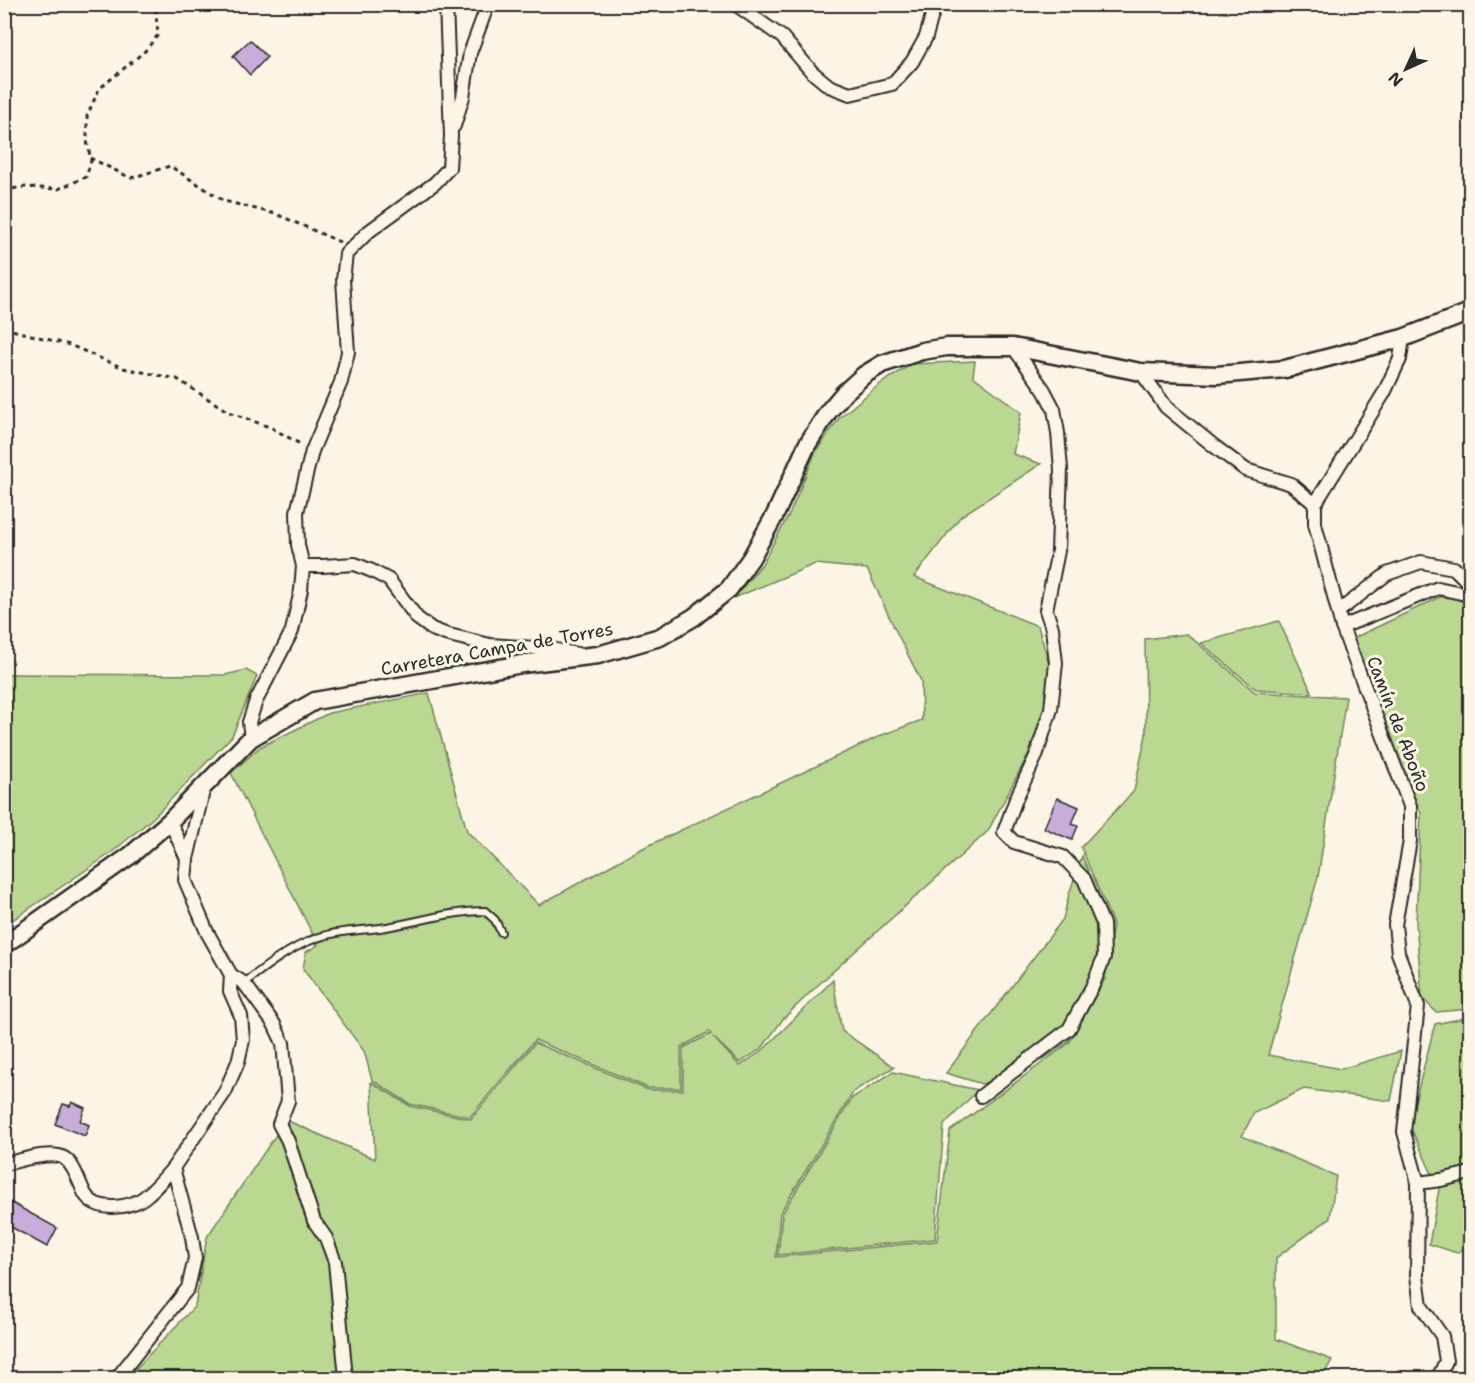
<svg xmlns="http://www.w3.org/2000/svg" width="1475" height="1383" font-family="'Shantell Sans',sans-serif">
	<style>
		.green { fill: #bad891; stroke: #72825e; stroke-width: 1.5 }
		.building { fill: #c8addb; stroke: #2b2b2b; stroke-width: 1.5 }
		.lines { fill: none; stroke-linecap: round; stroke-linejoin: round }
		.lane-casing { stroke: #2b2b2b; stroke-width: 10 }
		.street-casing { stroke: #2b2b2b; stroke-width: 16 }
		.secondary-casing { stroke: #2b2b2b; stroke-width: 21 }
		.path { stroke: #2b2b2b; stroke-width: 3; stroke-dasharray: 4.5 4.5; stroke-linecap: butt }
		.lane { stroke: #fcf5e5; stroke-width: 6 }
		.street { stroke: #fcf5e5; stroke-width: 12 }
		.secondary { stroke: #fcf5e5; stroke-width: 16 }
		.labels { text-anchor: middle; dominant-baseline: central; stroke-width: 6; stroke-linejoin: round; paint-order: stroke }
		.street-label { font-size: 18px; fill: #2b2b2b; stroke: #fcf5e5 }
	</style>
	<rect width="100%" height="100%" fill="#fcf5e5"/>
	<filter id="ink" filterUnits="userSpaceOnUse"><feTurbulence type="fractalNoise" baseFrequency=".0167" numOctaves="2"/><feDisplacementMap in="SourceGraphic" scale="12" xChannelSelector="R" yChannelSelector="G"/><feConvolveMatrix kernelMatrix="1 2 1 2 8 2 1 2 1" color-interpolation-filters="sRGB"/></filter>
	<g filter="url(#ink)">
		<g class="green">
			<polygon points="975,361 973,376 1021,412 1013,454 1041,464 961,516 914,577 1038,626 1051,670 1041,730 988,831 818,985 783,1019 762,1048 740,1063 713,1037 740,1066 763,1050 833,980 842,1031 894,1067 854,1091 780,1213 776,1257 937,1241 950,1131 1069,1043 1105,979 1113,924 1081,847 1134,791 1146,735 1145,639 1187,634 1255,692 1346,697 1318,877 1268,1055 1341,1069 1401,1051 1391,1101 1304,1089 1254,1113 1242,1136 1336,1176 1330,1218 1276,1258 1276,1339 1332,1360 1322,1378 127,1378 195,1306 207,1237 286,1120 375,1159 371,1082 410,1106 471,1119 535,1043 648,1090 683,1090 683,1048 711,1034 709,1032 681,1047 681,1088 648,1088 535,1040 470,1117 410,1104 372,1080 364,1051 303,969 306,952 318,945 231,773 260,747 329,713 429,693 467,831 539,905 639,850 882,735 922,720 921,681 894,627 867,569 815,564 734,598 762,564 790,513 815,453 839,418 880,384 912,364"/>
			<polygon points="1440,597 1453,597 1470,605 1470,1009 1436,1012 1422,998 1416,922 1421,814 1352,639"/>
			<polygon points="1279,621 1312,693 1256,689 1201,643"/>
			<polygon points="246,670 257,676 232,736 153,818 111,853 5,925 5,674 225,675"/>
			<polygon points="1082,856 1111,924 1103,978 1068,1042 1042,1060 982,1084 946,1073 1063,919 1069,894"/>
			<polygon points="1470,1017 1470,1245 1457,1253 1429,1244 1439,1189 1409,1124 1435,1024"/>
			<polygon points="893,1072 978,1090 944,1125 935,1239 778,1255 782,1214 852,1098"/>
		</g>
		<g class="building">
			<polygon points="250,40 267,57 250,75 233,56"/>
			<polygon points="1057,798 1079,807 1072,824 1078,826 1072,840 1044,828"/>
			<polygon points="72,1102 85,1108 80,1121 89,1125 85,1136 55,1124 63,1104 70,1106"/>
			<polygon points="10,1202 57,1228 47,1247 4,1223 4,1211"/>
		</g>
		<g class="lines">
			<g class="lane-casing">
				<path id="lane" d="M244 983C264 968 284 952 307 942 330 931 355 931 380 928 415 923 449 911 485 911L495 920 501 932"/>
			</g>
			<g class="street-casing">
				<g id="street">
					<polyline points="735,4 782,37 812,72 829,86 850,94 892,84 912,62 926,37 935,4"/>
					<polyline points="454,126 463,97 470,53 488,4"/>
					<polyline points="1470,329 1470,351"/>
					<polyline points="1403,338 1400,359 1384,393 1315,504 1315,524 1342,627 1410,806 1410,841 1395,925 1398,953 1418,1006 1404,1132 1418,1183 1417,1276 1421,1306 1442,1336 1446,1361 1438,1378"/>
					<polyline points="1141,372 1166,407 1214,446 1246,470 1291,484 1315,504"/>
					<polyline points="303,566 323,566 355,564 372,571 389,580 417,618 432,629 445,634 490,645 551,649 577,654"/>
					<polyline points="1339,611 1387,574 1421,562 1454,568 1470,584"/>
					<polyline points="1342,627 1438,588 1470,595"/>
					<polyline points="251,738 249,722 256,701 292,631 301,590 303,566 298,545 297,512 312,451 341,382 348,352 343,280 346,254 368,232 435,183 449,168 451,136 446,4"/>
					<polyline points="170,821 187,859 185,880 207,932 231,975"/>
					<polyline points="187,859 204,787"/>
					<polyline points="231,975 244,983 274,1024 283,1043 288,1101 279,1124 288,1141 314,1221 326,1238 335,1262 346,1378"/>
					<polyline points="981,1096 1069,1029 1093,985 1104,957 1103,924 1084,879 1063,857 1014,842 1004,832 1016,799 1036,756 1051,709 1056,663 1052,628 1046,610 1058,551 1061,469 1058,433 1054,409 1044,390 1013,347"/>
					<path d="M4 1164C19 1161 52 1150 64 1158 75 1165 79 1183 85 1194 96 1213 132 1209 147 1195 157 1187 165 1177 173 1168"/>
					<polyline points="1418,1183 1441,1180 1470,1173"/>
					<polyline points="117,1378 188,1288 195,1258 192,1237 173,1168 225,1092 238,1062 243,1040 241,1016 230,991 231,975"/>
				</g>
			</g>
			<g class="secondary-casing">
				<polyline id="secondary" points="4,945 131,855 170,821 251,738 315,701 522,664 598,655 660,637 694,617 729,589 751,558 775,515 807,445 828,412 844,393 864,375 882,364 922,351 947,347 1013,347 1141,372 1217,375 1285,369 1403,338 1470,312"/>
			</g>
			<g class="path">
				<polyline points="90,158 131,178 170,166 224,201 276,214 340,242"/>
				<polyline points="4,190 25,187 58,189 86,177 91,161 87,141 87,116 99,89 145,51 158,35 155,4"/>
				<polyline points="4,328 70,345 123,368 177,379 229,412 272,428 300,444"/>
			</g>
			<use href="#lane" class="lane"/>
			<use href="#street" class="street"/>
			<use href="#secondary" class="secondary"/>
		</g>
	</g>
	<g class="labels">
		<g class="street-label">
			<text transform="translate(497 649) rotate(-10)">Carretera Campa de Torres</text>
			<text transform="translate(1398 724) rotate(69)">Camín de Aboño</text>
		</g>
	</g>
	<rect width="1475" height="1383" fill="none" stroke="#fcf5e5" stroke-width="24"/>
	<rect x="12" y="12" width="1451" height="1359" fill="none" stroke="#2b2b2b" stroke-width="2" filter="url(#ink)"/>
	<g transform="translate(1406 69) rotate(225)" stroke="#fcf5e5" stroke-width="4.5" paint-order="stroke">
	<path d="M0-4.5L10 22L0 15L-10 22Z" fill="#2b2b2b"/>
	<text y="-9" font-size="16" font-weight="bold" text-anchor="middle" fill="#2b2b2b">N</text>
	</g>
</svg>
